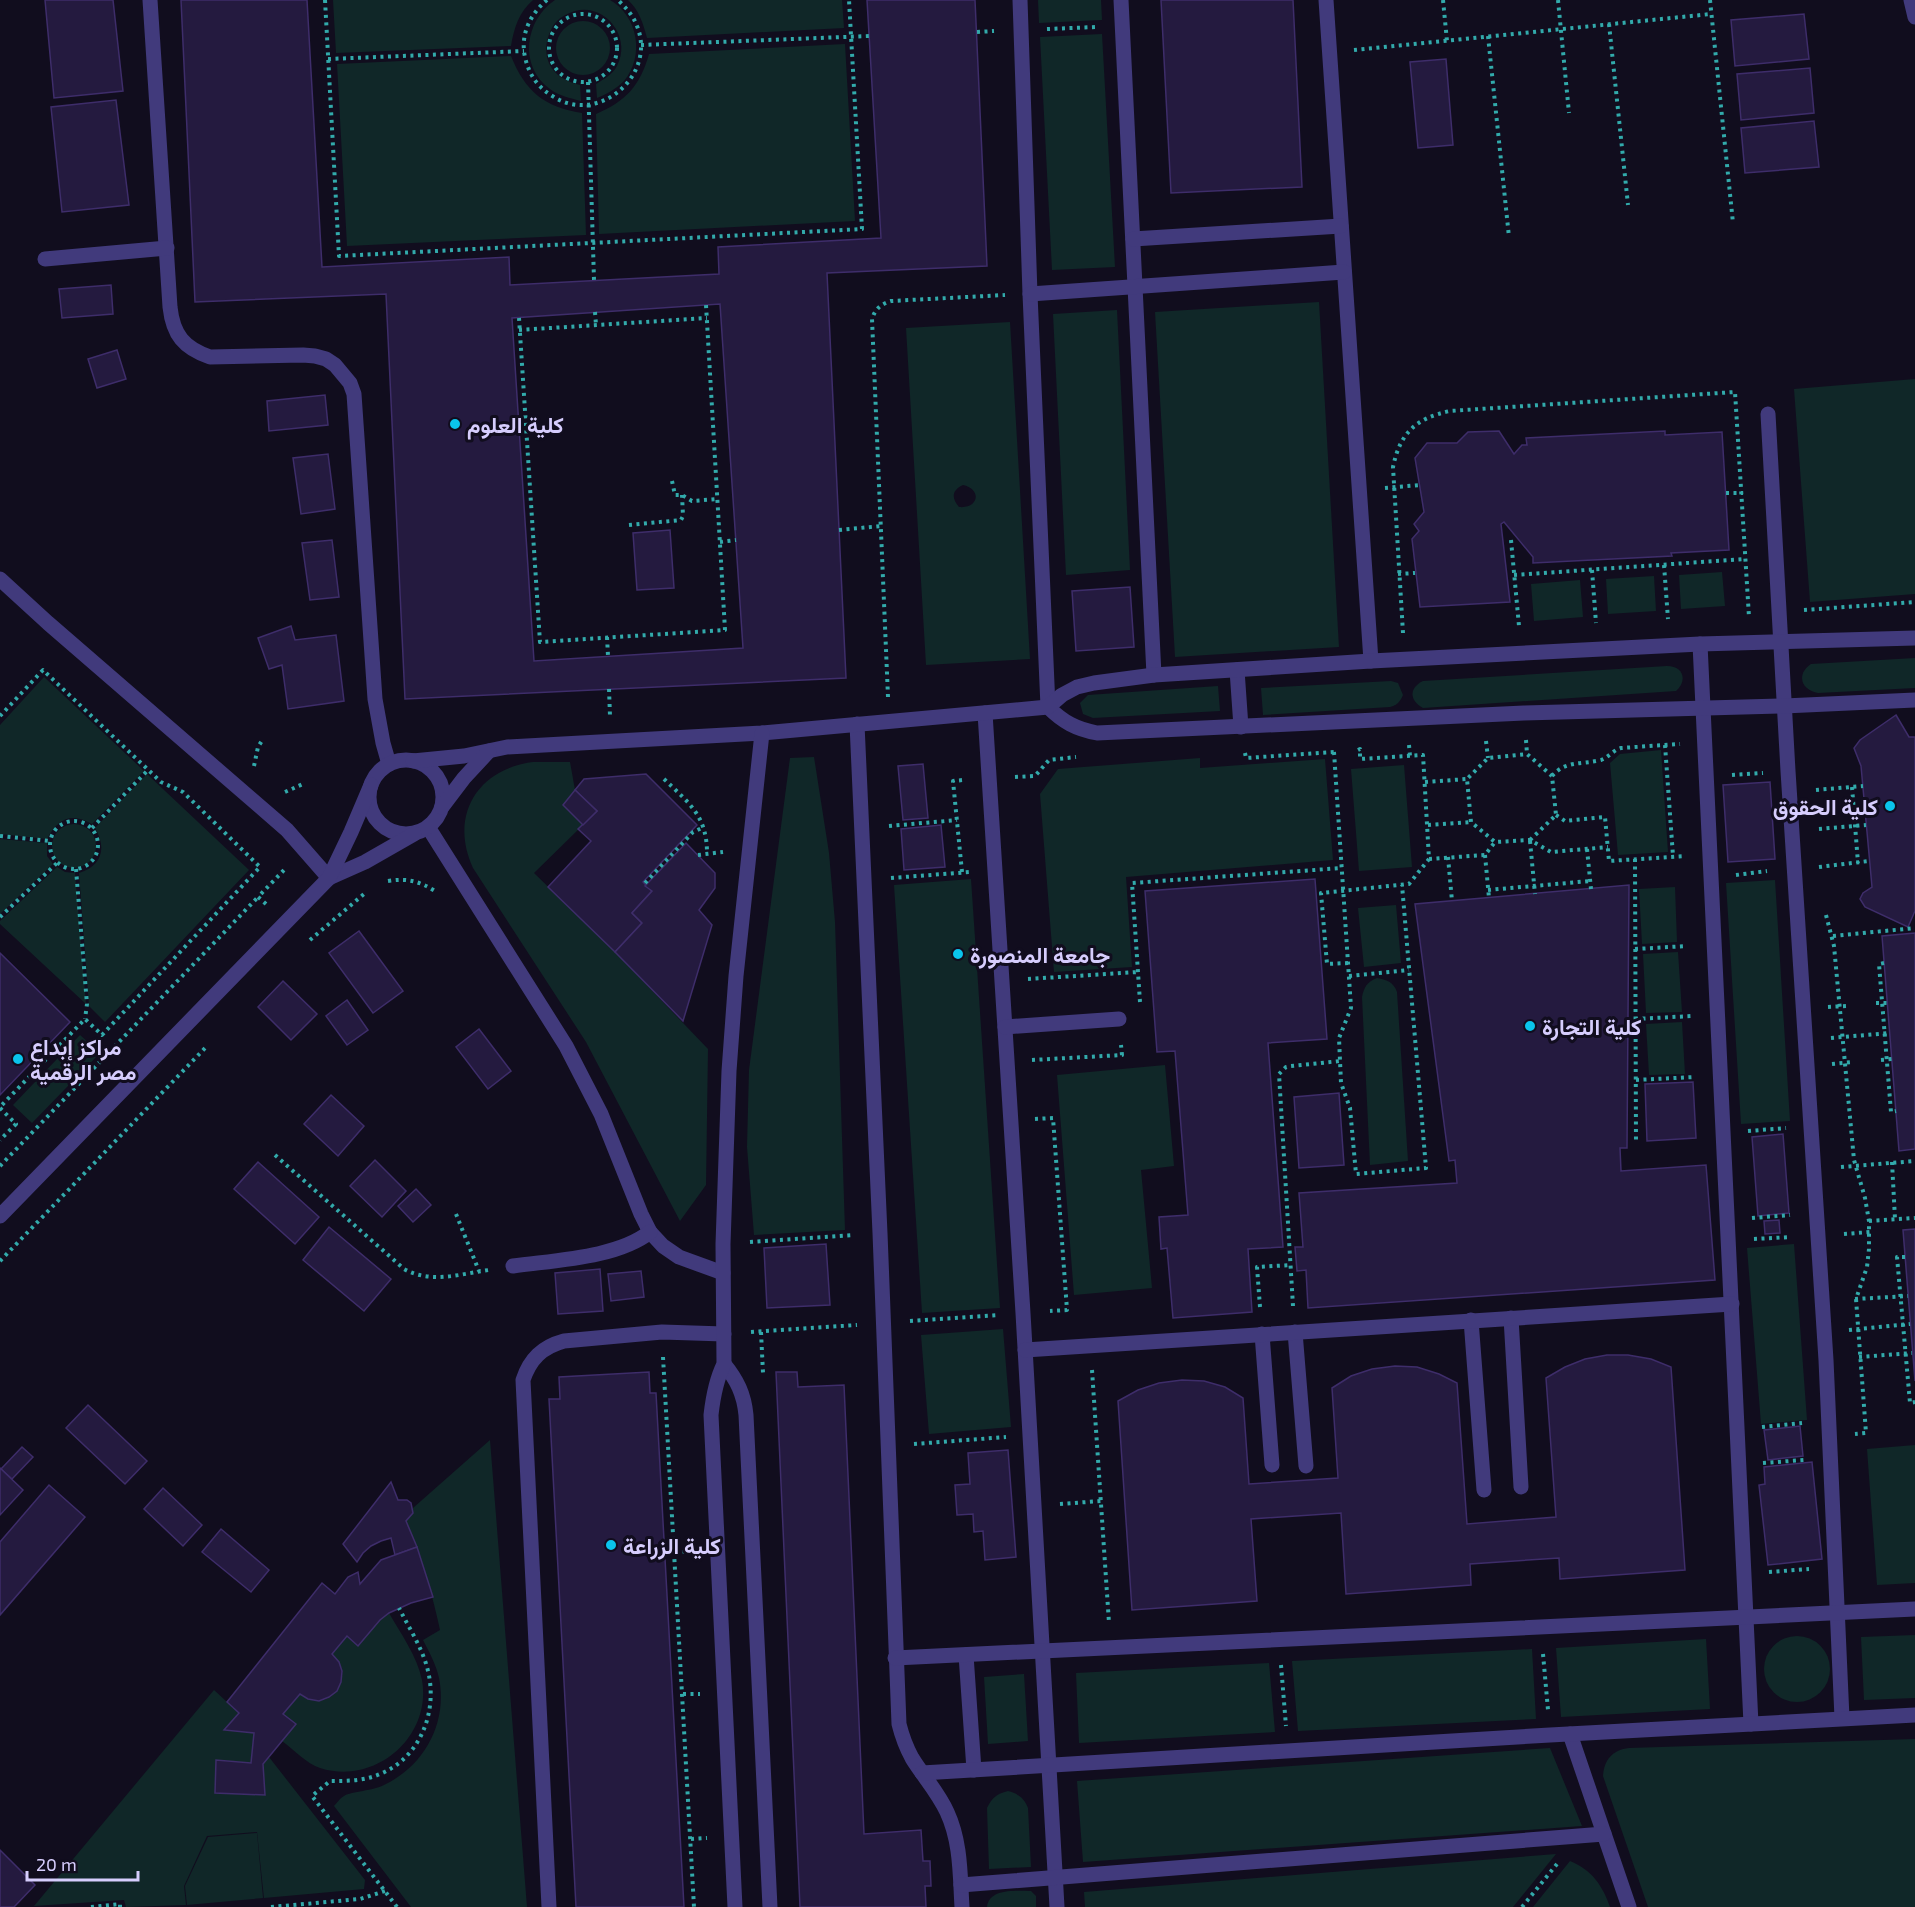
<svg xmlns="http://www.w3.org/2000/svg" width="1915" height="1907" font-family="'Exo 2',Vazirmatn,sans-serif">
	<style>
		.green { fill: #102728; fill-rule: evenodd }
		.building { fill: #241a3f; stroke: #3e2d6a; stroke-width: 1.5; fill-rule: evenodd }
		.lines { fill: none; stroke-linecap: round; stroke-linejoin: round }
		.path { stroke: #32aaab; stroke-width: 4; stroke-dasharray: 3 4.5; stroke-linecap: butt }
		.lane { stroke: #413a7c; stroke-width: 15 }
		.street { stroke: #413a7c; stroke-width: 15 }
		.path-bridge { stroke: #32aaab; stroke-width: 4; stroke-dasharray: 3 4.5; stroke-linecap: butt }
		.poi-dot { fill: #0ac4ec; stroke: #110d1e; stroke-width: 2 }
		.labels { text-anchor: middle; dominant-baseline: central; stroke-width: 6; stroke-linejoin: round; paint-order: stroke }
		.poi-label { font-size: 22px; font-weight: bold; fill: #d6cdfd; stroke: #110d1e; text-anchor: start }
	</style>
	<rect width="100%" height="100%" fill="#110d1e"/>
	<g class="green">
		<path d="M333 0H533C519 12 514 28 511 46L336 53Z"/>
		<path d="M555 0H610C638 16 645 56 624 81 616 89 607 94 597 98L596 84C604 79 612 75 617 66 632 38 606 3 575 11 566 14 558 18 553 26 547 37 545 45 547 57 551 74 565 81 580 85L581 101C570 98 559 96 550 89 518 66 525 20 555 0Z"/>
		<path d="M628 0H842L844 28 647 38C643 23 639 10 628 0Z"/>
		<polygon points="1038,0 1101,0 1102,20 1039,23"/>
		<circle cx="583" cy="48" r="27"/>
		<polygon points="1102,34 1115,267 1052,270 1040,37"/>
		<path d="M845 44 855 221 599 234 596 114C626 101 640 86 649 54Z"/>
		<path d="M511 56C525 91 544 107 582 113L586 235 347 246 337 64Z"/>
		<polygon points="1319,302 1339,647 1175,657 1155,312"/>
		<polygon points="1117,310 1130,570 1066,575 1053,314"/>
		<path d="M1010 322 1030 659 926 665 906 328ZM963 485C982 489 979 509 959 507 951 498 952 490 963 485Z"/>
		<polygon points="1915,379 1915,594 1810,602 1794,389"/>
		<polygon points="1722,572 1725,606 1681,609 1679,575"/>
		<polygon points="1654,576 1656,611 1608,614 1606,579"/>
		<polygon points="1580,580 1583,617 1534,621 1531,584"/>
		<path d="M1915 658V688L1818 693C1801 690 1796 674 1811 664Z"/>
		<path d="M1667 666C1683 666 1688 680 1676 691L1423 708C1409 700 1409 688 1423 681Z"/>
		<path d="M44 677 144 771 92 824C72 812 58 818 47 839L0 834V725Z"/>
		<path d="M1391 681 1398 683 1403 695C1400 702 1397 705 1390 707L1263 715 1261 688Z"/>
		<polygon points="1218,686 1220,711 1093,718 1083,714 1080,703 1088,695"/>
		<polygon points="1661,750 1668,852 1618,855 1610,763 1620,754"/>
		<polygon points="814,757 829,853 835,922 845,1230 754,1235 747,1147 749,1070 790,758"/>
		<polygon points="1200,758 1200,768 1325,759 1333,860 1126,877 1132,967 1054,972 1040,794 1058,769"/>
		<path d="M533 762H570L575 790 563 805 583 825 534 873 615 952 708 1049 706 1185 680 1221 586 1042 473 868C449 816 477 769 533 762Z"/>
		<polygon points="1404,765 1412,867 1359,871 1351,769"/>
		<path d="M147 774 249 870 105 1022 89 1006 79 873C102 866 107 848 95 828Z"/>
		<circle cx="74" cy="846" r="22"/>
		<polygon points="0,839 47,843 47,856 53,864 0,914"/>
		<polygon points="57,867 65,872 75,873 86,1004 0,924 0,921"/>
		<polygon points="971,879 1000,1308 922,1313 894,885"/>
		<polygon points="1775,880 1790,1121 1741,1124 1726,883"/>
		<polygon points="1675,887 1677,942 1642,944 1639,889"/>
		<polygon points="1396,905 1401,963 1364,967 1358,908"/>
		<polygon points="1678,952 1682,1012 1646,1013 1643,954"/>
		<path d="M1377 978C1388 980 1393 982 1397 992L1408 1161 1370 1165 1362 997C1364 987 1367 982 1377 978Z"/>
		<polygon points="1682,1022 1685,1074 1649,1075 1646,1024"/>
		<polygon points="80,1035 100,1053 32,1123 13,1105"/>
		<polygon points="1165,1065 1174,1166 1141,1170 1152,1288 1074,1295 1057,1075"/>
		<polygon points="1794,1244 1807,1420 1761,1424 1747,1248"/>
		<polygon points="1003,1329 1011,1427 929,1434 921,1335"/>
		<path d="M490 1440 527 1907H411L334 1806C337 1803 340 1798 344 1796 352 1791 373 1791 384 1785 424 1766 448 1723 439 1678 436 1664 429 1652 423 1640L440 1630C432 1592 421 1556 406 1521L413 1513V1508Z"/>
		<polygon points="1915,1445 1915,1583 1877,1585 1867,1449"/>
		<path d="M389 1613C401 1634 417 1656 422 1680 432 1737 375 1786 320 1768 307 1764 293 1749 282 1741L296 1724 283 1714 300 1694C305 1696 312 1700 318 1700 333 1702 344 1683 342 1670 340 1663 336 1659 332 1654L347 1636 358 1646 380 1620Z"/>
		<polygon points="1915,1635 1915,1698 1864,1700 1861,1637"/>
		<circle cx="1797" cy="1669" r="33"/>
		<polygon points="1706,1639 1710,1709 1561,1717 1556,1648"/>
		<polygon points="1532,1649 1536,1719 1298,1731 1292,1661"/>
		<polygon points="1269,1663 1275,1732 1079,1743 1076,1673"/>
		<polygon points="1024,1674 1028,1741 988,1744 984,1677"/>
		<polygon points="214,1690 239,1713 225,1729 254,1733 251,1763 216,1760 215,1793 265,1795 263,1764 269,1757 365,1880 364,1889 264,1898 257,1832 207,1836 184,1886 186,1905 126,1907 124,1900 34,1906"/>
		<path d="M1915 1739V1907H1648L1603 1776C1604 1759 1613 1750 1629 1748Z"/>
		<polygon points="1550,1748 1582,1826 1083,1862 1077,1781"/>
		<path d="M1008 1791C1019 1794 1024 1798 1028 1808L1031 1867 989 1869 987 1808C992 1798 996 1794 1008 1791Z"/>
		<polygon points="257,1833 263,1898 187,1905 185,1886 208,1837"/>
		<polygon points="1556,1854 1513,1907 1085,1907 1084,1892"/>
		<path d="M1570 1861C1592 1870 1602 1885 1610 1907H1533Z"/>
		<path d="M1031 1891 1036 1896V1907H987C989 1888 1017 1891 1031 1891Z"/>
	</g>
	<g class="building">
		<polygon points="45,0 113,0 123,91 54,98"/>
		<path d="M181 0H307L322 267 509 257 510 285 719 274 718 247 881 238 867 0H975L987 266 827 273 846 678 405 699 386 294 195 302ZM720 304 743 648 534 661 512 318Z"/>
		<polygon points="1161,0 1293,0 1302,187 1171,193"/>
		<polygon points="1804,14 1809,59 1735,66 1731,20"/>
		<polygon points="1446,59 1453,145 1418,148 1410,62"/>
		<polygon points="1810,68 1814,113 1741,120 1737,74"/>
		<polygon points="116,100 129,205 62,212 51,107"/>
		<polygon points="1814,121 1819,167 1745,173 1741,128"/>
		<polygon points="111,285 113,314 62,318 59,289"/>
		<polygon points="117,350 126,379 97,388 88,359"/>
		<polygon points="325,395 328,425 269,431 267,401"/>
		<polygon points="1499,431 1514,454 1522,445 1527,445 1526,438 1665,431 1665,435 1722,432 1729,550 1671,553 1672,556 1533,563 1533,557 1504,522 1501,524 1510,602 1420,607 1412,539 1419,531 1414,524 1424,512 1415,458 1427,443 1457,443 1468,432"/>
		<polygon points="328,454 335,509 301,514 293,458"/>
		<polygon points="670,530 674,588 637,590 633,533"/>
		<polygon points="332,540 339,597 310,600 302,543"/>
		<polygon points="1130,587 1134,647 1076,651 1072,591"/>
		<polygon points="291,626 295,640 336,635 344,701 288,709 282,665 269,669 258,638"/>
		<polygon points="1896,715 1909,737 1915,737 1915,911 1908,927 1865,907 1860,899 1863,893 1872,887 1861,766 1854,748 1860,740"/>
		<polygon points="923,764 928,818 903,820 898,766"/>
		<polygon points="646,774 697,825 643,882 652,891 632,913 642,923 615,952 548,887 591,841 578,829 597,811 575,790 584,779"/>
		<polygon points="1770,782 1775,859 1728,862 1723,785"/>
		<polygon points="575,790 597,811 583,825 563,805"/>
		<polygon points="941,825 945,867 904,870 901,829"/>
		<polygon points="686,843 715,873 715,888 699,910 712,925 683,1021 615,952 642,923 632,913 652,891 645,886"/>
		<polygon points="1315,879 1327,1039 1268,1043 1283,1247 1248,1249 1252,1312 1173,1318 1167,1248 1161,1249 1159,1217 1188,1215 1175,1051 1157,1052 1145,891"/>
		<polygon points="1629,885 1627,1148 1620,1148 1621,1171 1706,1165 1715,1280 1308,1308 1306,1270 1297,1271 1295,1247 1303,1247 1299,1193 1457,1183 1455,1160 1449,1161 1415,904"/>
		<polygon points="359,931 403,991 373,1013 329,953"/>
		<polygon points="1915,933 1915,1149 1899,1151 1882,936"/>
		<polygon points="0,953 70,1022 0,1095"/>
		<polygon points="283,981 317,1014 291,1040 258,1007"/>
		<polygon points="347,1000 368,1030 347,1045 326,1016"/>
		<polygon points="479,1029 511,1071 488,1089 456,1047"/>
		<polygon points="1693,1082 1696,1138 1647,1141 1645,1084"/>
		<polygon points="1339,1093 1344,1165 1299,1168 1294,1097"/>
		<polygon points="331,1095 364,1126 338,1156 304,1124"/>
		<polygon points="1783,1134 1789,1213 1758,1216 1752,1137"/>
		<polygon points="375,1160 406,1191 382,1217 350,1186"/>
		<polygon points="258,1162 319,1217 295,1244 234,1189"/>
		<polygon points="416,1189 431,1205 413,1222 398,1206"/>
		<polygon points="1779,1220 1780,1233 1765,1234 1764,1221"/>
		<polygon points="329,1227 391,1279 364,1311 303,1260"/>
		<polygon points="1915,1229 1915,1381 1903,1230"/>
		<polygon points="826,1244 830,1305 767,1308 764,1248"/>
		<polygon points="600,1269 603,1311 558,1314 555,1273"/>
		<polygon points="641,1271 644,1297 611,1301 608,1274"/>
		<polygon points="1607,1355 1628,1355 1651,1359 1671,1367 1685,1570 1560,1579 1559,1558 1470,1564 1471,1585 1346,1594 1341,1513 1251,1519 1257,1601 1132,1610 1118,1401 1138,1390 1159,1383 1182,1380 1204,1381 1225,1387 1243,1398 1249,1484 1338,1478 1332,1388 1351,1376 1372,1369 1395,1366 1417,1367 1439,1374 1457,1383 1467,1524 1556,1517 1546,1378 1565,1367 1585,1359"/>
		<polygon points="649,1372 650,1393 656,1393 684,1907 576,1907 549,1399 560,1399 559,1377"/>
		<polygon points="776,1372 797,1372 798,1387 844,1385 864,1834 921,1830 923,1861 930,1861 931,1886 925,1886 926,1907 800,1907"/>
		<polygon points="88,1405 147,1461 125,1484 66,1428"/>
		<polygon points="1800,1426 1803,1456 1768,1460 1764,1430"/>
		<polygon points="22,1447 33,1457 12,1479 1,1469"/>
		<polygon points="1008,1450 1016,1557 985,1560 983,1531 974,1532 973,1514 957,1515 955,1485 970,1484 968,1453"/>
		<polygon points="1812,1462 1822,1559 1768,1565 1759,1485 1765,1484 1764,1467"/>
		<polygon points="0,1468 23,1490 0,1515"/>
		<polygon points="391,1482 398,1500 407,1500 411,1503 413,1513 406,1521 417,1547 395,1555 391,1538 381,1541 371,1546 363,1553 357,1562 343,1544"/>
		<polygon points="49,1485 85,1517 0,1615 0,1542"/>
		<polygon points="163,1488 202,1525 183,1546 144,1509"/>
		<polygon points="221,1529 269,1570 251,1592 202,1552"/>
		<polygon points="417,1547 433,1597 411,1603 389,1613 380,1620 358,1646 347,1636 332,1654 339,1662 342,1671 341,1682 337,1691 329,1697 319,1701 308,1699 300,1694 283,1714 296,1724 263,1764 265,1795 215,1793 216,1760 251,1763 254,1733 224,1730 239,1713 227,1702 322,1583 335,1594 348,1577 358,1572 360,1584 381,1560"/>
		<polygon points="0,1850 35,1885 14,1907 0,1907"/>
	</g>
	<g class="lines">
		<g class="path">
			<polyline points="325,0 339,256 862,229 849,0"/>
			<path d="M547 0C530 14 520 35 525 57 529 75 538 88 554 97 599 125 657 75 637 26 633 15 626 8 618 0"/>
			<polyline points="1443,0 1447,41"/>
			<polyline points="1558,0 1569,113"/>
			<polyline points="1710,0 1733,223"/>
			<circle cx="583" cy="48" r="34"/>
			<polyline points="1609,24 1628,205"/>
			<polyline points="1047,29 1096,27"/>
			<polyline points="977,32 994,31"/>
			<polyline points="1488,36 1509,237"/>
			<polyline points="641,45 869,36"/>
			<polyline points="1354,50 1711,14"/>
			<polyline points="328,59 524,51"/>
			<polyline points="588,82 594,280"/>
			<polyline points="595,312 596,325"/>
			<polyline points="519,318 540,642 725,630 706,305"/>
			<polyline points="519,330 707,318"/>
			<polyline points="672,481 675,495 682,495 692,501 717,499"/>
			<polyline points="1385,488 1420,485"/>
			<polyline points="1726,493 1743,493"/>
			<polyline points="629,525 681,520 683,516 682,495"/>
			<polyline points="839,530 881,526"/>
			<polyline points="1511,540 1519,626"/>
			<polyline points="720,542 736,540"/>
			<polyline points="1664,565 1668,619"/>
			<polyline points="1592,570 1596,623"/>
			<polyline points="1398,574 1415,573"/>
			<polyline points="1514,575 1745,559"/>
			<polyline points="1804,610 1915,602"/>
			<path d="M1403 633 1393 467C1400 433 1416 418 1450 411L1735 392 1749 617"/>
			<polyline points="607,637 608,656"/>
			<polyline points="609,689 610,716"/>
			<path d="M888 697 872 319C875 309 881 304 891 301L1005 295"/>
			<polyline points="0,716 43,670 161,782 183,792 260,867 102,1035 85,1019 0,1107"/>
			<polyline points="1526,740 1527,754"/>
			<polyline points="1486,741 1488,758"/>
			<polyline points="1409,745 1410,756"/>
			<polyline points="1665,745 1673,856"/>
			<polyline points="1334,752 1351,1008 1339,1038 1341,1083 1350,1108 1356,1174 1426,1168 1402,885"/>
			<polyline points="1245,753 1246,758 1335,752"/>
			<polyline points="254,766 258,747 263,739"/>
			<polyline points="1732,775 1763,773"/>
			<path d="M1552 776C1566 760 1581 765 1601 760 1608 758 1613 750 1621 748L1680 744"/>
			<polyline points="1015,777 1035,776 1049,760 1076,757"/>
			<path d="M664 779C689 803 707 816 707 853"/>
			<polyline points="1425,782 1467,779"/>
			<polyline points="1852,787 1858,863"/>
			<polyline points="1816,790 1863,786"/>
			<polyline points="285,792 303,784"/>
			<polyline points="1556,815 1565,821 1605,817 1609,861 1685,856"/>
			<circle cx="74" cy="845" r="24"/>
			<polyline points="1428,825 1471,822"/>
			<polyline points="889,826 957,820"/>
			<polyline points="92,828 148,770"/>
			<polyline points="1819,829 1866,825"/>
			<polyline points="0,836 50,841"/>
			<polyline points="1530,840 1556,815 1552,776 1527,754 1488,758 1467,779 1471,822 1495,842 1530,840 1551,852 1608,847"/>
			<polyline points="1530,841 1535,894"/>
			<polyline points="1587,849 1591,889"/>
			<polyline points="698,855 723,852"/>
			<polyline points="1485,855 1489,898"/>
			<polyline points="1448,857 1452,901"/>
			<polyline points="1429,859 1485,855 1495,842"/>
			<polyline points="1635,859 1636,1144"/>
			<polyline points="1819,867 1869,861"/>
			<polyline points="76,869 87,1004 85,1019"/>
			<polyline points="962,872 953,781 963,780"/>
			<polyline points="1736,875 1767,871"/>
			<polyline points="891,878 970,872"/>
			<path d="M388 881C407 878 419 881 435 891"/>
			<polyline points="645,883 693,832 704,827"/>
			<polyline points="1488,890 1590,881"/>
			<polyline points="266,904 258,897 285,869"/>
			<polyline points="1826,915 1834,946 1854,1160 1865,1198 1869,1221 1869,1249 1867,1267 1856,1299 1866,1433 1855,1434"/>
			<polyline points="0,917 57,863"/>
			<polyline points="1833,936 1915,928"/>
			<polyline points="310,940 364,894"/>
			<polyline points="1635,949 1687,946"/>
			<polyline points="1348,963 1327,964 1321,893 1409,884 1429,859 1423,755 1360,759 1360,749 1358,750"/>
			<polyline points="1349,976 1409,970"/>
			<polyline points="1028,979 1138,972"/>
			<polyline points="1140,1002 1132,883 1342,868"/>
			<polyline points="1876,1003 1887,1003"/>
			<polyline points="1828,1007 1847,1006"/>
			<polyline points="1635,1019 1692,1016"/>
			<polyline points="1831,1038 1890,1033"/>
			<polyline points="1032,1060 1122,1055 1121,1045"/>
			<polyline points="1881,1060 1892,1059"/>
			<polyline points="1832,1064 1852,1062"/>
			<polyline points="1636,1080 1694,1077"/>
			<polyline points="0,1108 16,1124 0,1140"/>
			<polyline points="1035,1119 1053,1118 1067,1310 1050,1311"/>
			<polyline points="1748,1131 1786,1128"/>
			<path d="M275 1155 404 1269C431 1284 460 1274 489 1270"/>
			<polyline points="1892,1162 1895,1219"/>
			<polyline points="0,1166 258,897"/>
			<polyline points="1841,1167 1915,1161"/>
			<polyline points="456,1214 479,1271"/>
			<polyline points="1752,1218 1790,1215"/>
			<polyline points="1869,1221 1915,1218"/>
			<polyline points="1844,1234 1870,1232"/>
			<polyline points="1754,1239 1791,1237"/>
			<polyline points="750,1242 854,1235"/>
			<polyline points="0,1261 207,1046"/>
			<polyline points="1855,1299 1908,1296"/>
			<polyline points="1293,1306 1279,1074 1286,1067 1291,1066 1340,1061"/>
			<polyline points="1260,1307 1257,1267 1291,1265"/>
			<polyline points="910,1321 998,1315"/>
			<polyline points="1849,1330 1910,1324"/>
			<polyline points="751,1332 857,1325"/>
			<polyline points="761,1332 763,1373"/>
			<polyline points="663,1357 694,1907"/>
			<polyline points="1859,1357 1912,1353"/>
			<polyline points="1092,1370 1109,1623"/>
			<polyline points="1762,1427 1802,1423"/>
			<polyline points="914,1444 1006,1437"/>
			<polyline points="1763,1463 1804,1460"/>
			<polyline points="1060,1504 1101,1501"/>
			<polyline points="675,1552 693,1551"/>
			<polyline points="1769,1572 1809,1569"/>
			<polyline points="1543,1654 1548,1710"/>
			<polyline points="1281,1665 1286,1726"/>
			<polyline points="683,1694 700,1694"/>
			<polyline points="691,1839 707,1838"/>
			<polyline points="91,1907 120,1904 120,1907"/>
			<polyline points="271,1907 360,1899 385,1891"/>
			<path d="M397 1907 312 1796 330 1781C347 1781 364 1781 380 1774 420 1758 438 1712 428 1671 423 1649 409 1628 399 1608"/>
			<polyline points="1522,1907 1557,1864"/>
		</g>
		<g class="lane">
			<path d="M150 0 170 307C173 335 184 348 210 357L303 355 315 356 326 359 335 365 350 383 354 394 375 699 383 743 389 764"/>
			<polyline points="1020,0 1030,294 1048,707"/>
			<polyline points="1121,0 1154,675"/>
			<polyline points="1326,0 1371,661"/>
			<polyline points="1911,0 1915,17"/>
			<polyline points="1133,239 1341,226"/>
			<polyline points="45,259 167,248"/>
			<polyline points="1030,294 1344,272"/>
			<polyline points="1768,414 1788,771 1826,1360 1842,1718"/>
			<polyline points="1700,644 1751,1724"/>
			<polyline points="985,713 1023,1313 1057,1907"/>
			<path d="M857 724 880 1233 899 1724C902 1736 906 1747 912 1758 923 1776 938 1792 947 1812 961 1842 960 1875 962 1907"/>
			<polyline points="428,827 566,1046 601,1114 641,1214 650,1232 663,1246 679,1257 723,1273"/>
			<polyline points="1005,1027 1119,1019"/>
			<path d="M513 1266C555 1260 617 1258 650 1232"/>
			<polyline points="1511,1318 1521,1487"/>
			<polyline points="1471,1320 1484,1490"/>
			<polyline points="1295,1332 1306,1466"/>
			<polyline points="1262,1334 1272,1465"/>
			<polyline points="1025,1350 1732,1304"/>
			<polyline points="966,1655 974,1770"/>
			<polyline points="895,1658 1915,1609"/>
			<polyline points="1570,1734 1629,1907"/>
			<polyline points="922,1773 1550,1735 1915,1715"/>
			<polyline points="961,1885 1604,1834"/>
			<path d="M549 1907 523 1380C530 1359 542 1347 564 1341L662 1332 724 1334"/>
		</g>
		<g class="street">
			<polyline points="0,579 48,623 287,830 329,878"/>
			<polyline points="1237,670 1241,727"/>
			<path d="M1048 707C1063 722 1076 729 1097 733L1524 713 1784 706 1915 700"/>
			<circle cx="406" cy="797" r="37"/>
			<polyline points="413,761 464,756 507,747 762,733 1048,707 1062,695 1077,687 1094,683 1154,675 1371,661 1700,644 1915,638"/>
			<polyline points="442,807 464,778 489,751"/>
			<polyline points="329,878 365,862 414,834"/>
			<polyline points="0,1216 329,878 351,832 371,785"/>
			<path d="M724 1364C737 1380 744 1394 746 1415L770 1907"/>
			<path d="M735 1907 711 1415C713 1397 716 1380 724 1364L723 1244 729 1071 736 976 762 733"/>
		</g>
		<g class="path-bridge">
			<polyline points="1884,963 1879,964 1891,1112 1896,1111"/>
			<polyline points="1905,1257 1897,1257 1910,1403 1915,1402"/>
		</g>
	</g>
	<g class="poi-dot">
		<circle cx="455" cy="424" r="6"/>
		<circle cx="1890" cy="806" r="6"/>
		<circle cx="958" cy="954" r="6"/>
		<circle cx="1530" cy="1026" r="6"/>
		<circle cx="18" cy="1059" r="6"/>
		<circle cx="611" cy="1545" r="6"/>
	</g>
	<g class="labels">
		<g class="poi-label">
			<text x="467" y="424">كلية العلوم</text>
			<text x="1878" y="806" text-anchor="end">كلية الحقوق</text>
			<text x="970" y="954">جامعة المنصورة</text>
			<text x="1542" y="1026">كلية التجارة</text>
			<text x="30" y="1046">مراكز إبداع<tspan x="30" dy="25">مصر الرقمية</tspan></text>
			<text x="623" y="1545">كلية الزراعة</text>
		</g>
	</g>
	<path d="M27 1871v9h111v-9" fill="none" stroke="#d6cdfd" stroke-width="3"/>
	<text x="36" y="1871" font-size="18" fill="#d6cdfd" stroke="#110d1e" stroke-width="4.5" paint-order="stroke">20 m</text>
</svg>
